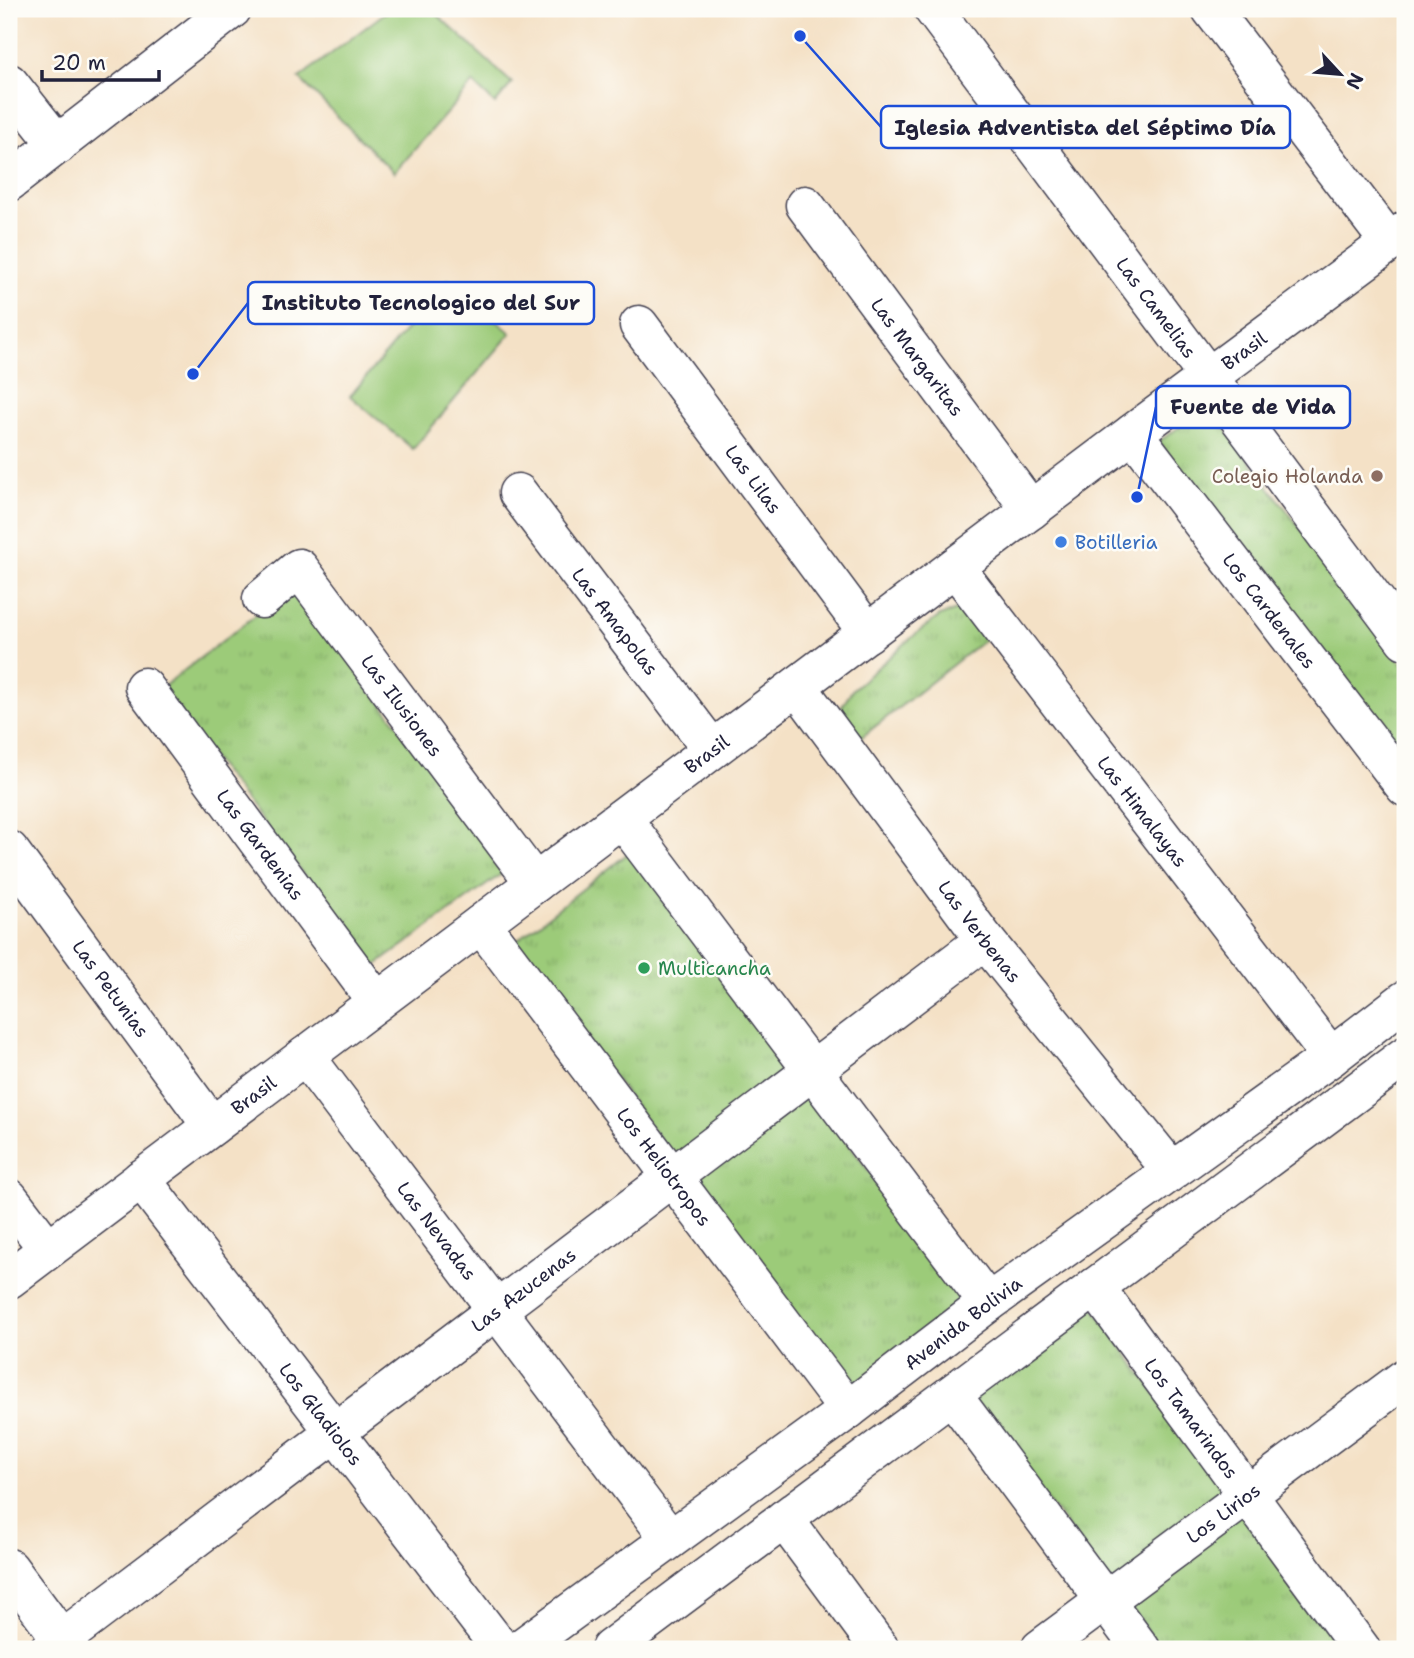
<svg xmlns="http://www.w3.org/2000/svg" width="1414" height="1658" font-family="'Shantell Sans',sans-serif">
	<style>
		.grass { fill: #9ccb79; stroke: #5f765a; stroke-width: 2 }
		.park { fill: url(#park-tufts); stroke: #5f765a; stroke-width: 2 }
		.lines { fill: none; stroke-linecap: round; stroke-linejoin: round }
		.minor-casing { stroke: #423f50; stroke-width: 41 }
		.major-casing { stroke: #423f50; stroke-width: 41 }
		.minor { stroke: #fff; stroke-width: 38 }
		.major { stroke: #fff; stroke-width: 38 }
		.education-dot { fill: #8d6e63; stroke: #fdfcf7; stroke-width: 2.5 }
		.shop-dot { fill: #3f7fe0; stroke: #fdfcf7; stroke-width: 2.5 }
		.leisure-dot { fill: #2e9e5b; stroke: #fdfcf7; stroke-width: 2.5 }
		.labels { text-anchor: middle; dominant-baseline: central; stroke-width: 5; stroke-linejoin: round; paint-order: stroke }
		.street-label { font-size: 19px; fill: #22223b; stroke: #fdfcf7 }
		.education-label { font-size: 19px; fill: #785e54; stroke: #fdfcf7; text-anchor: end }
		.shop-label { font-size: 19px; fill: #366cbe; stroke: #fdfcf7; text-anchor: start }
		.leisure-label { font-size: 19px; fill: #27864d; stroke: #fdfcf7; text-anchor: start }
		.leader { fill: none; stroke: #1d4ed8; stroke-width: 2.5 }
		.callout-dot { fill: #1d4ed8; stroke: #fdfcf7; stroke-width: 2.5 }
		.callout { fill: #fdfcf7; stroke: #1d4ed8; stroke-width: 2.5 }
		.callout-label { font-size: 21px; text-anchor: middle; font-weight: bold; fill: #22223b }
	</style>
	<defs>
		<pattern id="park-tufts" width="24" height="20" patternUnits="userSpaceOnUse" patternTransform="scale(1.75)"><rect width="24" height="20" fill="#9ccb79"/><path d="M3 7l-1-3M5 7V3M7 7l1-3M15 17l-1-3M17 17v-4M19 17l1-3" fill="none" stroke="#86ae6a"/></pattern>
	</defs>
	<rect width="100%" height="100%" fill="#fdfcf7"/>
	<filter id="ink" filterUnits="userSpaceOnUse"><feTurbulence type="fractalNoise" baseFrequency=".0143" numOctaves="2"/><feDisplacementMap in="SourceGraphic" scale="14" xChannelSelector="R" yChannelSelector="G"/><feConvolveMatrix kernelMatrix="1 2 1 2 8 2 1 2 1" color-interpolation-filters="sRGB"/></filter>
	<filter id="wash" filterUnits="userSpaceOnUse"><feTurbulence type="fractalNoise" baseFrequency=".00686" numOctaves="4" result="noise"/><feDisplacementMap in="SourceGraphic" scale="28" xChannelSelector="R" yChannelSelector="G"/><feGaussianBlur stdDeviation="1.57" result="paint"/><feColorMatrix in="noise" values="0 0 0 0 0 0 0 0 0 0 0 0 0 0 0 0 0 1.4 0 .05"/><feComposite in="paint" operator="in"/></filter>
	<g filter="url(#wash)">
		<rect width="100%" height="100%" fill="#f4e1c6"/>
		<g class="grass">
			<polygon points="390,9 431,9 512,83 495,104 473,83 394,173 299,78"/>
			<polygon points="448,280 511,333 413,449 350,396"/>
		</g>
		<g class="park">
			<polygon points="1208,412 1224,427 1405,667 1405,766 1158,442 1194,417"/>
			<polygon points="293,586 507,870 375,966 159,690"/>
			<polygon points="965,607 989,636 858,740 838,713 853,689 917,633 940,616"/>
			<polygon points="631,851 970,1307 852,1397 514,943"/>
			<polygon points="1091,1305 1343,1649 1161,1649 967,1396"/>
		</g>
	</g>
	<g filter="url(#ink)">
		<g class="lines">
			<g class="minor-casing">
				<g id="minor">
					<path id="s1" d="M933 9 1405 640"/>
					<polyline points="1211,9 1390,243"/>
					<polyline points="9,83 58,145"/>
					<path id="s2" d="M805 205 1031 510"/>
					<path id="s3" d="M639 325 868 633"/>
					<path id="s4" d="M1133 433 1405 787"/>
					<path id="s5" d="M518 493 712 749"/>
					<path id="s6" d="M955 567 1331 1057"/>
					<path id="s7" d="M262 599 299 568 535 883"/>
					<path id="s8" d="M797 686 985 940 1171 1170"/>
					<path id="s9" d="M144 687 377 1002"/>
					<polyline points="622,818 988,1303"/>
					<path id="s10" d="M9 850 212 1126"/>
					<path id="s11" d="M481 924 848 1410"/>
					<path id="s12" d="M305 1056 670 1539"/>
					<path id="s13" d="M141 1179 501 1649"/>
					<polyline points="9,1198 48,1249"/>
					<path id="s14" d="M9 1279 1133 433 1405 231"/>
					<path id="s15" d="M1095 1287 1361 1649"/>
					<polyline points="952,1395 1141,1649"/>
					<polyline points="784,1519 880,1649"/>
					<path id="s16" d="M49 1649 985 940"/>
					<path id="s17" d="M520 1649 848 1410 988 1303 1331 1057 1405 1000"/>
					<polyline points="610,1649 1405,1056"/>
					<path id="s18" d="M1040 1649 1405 1378"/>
				</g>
			</g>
			<g class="major-casing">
				<g id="major">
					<polyline points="9,182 232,9"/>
					<polyline points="9,1568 69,1649"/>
				</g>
			</g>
			<use href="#minor" class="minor"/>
			<use href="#major" class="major"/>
		</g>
	</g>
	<circle class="education-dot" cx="1377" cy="476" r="7"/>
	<circle class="shop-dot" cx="1061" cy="542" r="7"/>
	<circle class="leisure-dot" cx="644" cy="968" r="7"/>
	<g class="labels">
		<g class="street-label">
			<text stroke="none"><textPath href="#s1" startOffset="373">Las Camelias</textPath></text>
			<text stroke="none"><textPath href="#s14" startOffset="1545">Brasil</textPath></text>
			<text stroke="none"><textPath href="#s2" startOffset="189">Las Margaritas</textPath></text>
			<text stroke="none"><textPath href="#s3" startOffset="192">Las Lilas</textPath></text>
			<text stroke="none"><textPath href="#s4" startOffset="224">Los Cardenales</textPath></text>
			<text stroke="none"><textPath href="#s5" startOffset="161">Las Amapolas</textPath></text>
			<text stroke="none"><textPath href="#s7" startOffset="220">Las Ilusiones</textPath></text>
			<text stroke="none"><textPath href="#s14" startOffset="873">Brasil</textPath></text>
			<text stroke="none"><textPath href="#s6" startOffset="308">Las Himalayas</textPath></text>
			<text stroke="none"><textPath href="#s9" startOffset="196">Las Gardenias</textPath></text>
			<text stroke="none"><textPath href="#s8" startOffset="306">Las Verbenas</textPath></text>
			<text stroke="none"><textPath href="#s10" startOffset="172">Las Petunias</textPath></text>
			<text stroke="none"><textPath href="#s14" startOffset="306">Brasil</textPath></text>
			<text stroke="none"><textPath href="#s11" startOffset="304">Los Heliotropos</textPath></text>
			<text stroke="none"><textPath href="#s12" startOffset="219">Las Nevadas</textPath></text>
			<text stroke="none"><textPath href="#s16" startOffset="595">Las Azucenas</textPath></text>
			<text stroke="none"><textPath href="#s17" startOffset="550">Avenida Bolivia</textPath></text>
			<text stroke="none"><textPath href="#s13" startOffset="296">Los Gladiolos</textPath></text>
			<text stroke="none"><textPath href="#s15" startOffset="163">Los Tamarindos</textPath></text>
			<text stroke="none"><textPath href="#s18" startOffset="228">Los Lirios</textPath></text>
		</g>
		<g class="education-label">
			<text x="1363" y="476">Colegio Holanda</text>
		</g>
		<g class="shop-label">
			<text x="1075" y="542">Botilleria</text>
		</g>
		<g class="leisure-label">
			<text x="658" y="968">Multicancha</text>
		</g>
	</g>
	<path class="leader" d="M800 36L881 127M193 374L248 303M1137 497L1156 407"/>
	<g class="callout-dot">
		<circle cx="800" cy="36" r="7"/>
		<circle cx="193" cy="374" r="7"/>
		<circle cx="1137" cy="497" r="7"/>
	</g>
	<g class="callout">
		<rect x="881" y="106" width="409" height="42" rx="7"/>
		<rect x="248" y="282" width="346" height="42" rx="7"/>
		<rect x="1156" y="386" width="194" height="42" rx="7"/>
	</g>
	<g class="callout-label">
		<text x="1085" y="135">Iglesia Adventista del Séptimo Día</text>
		<text x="421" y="310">Instituto Tecnologico del Sur</text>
		<text x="1253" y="414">Fuente de Vida</text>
	</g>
	<rect width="1414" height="1658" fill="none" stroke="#fdfcf7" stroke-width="35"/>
	<g transform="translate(1340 74) rotate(116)" stroke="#fdfcf7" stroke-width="5" paint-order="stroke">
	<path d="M0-5L12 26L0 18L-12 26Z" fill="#22223b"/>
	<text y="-10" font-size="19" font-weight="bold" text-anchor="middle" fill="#22223b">N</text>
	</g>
	<path d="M42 70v10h117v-10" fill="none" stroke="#22223b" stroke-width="3.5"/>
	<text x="52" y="70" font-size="21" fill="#22223b" stroke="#fdfcf7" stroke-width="5" paint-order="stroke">20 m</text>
</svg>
